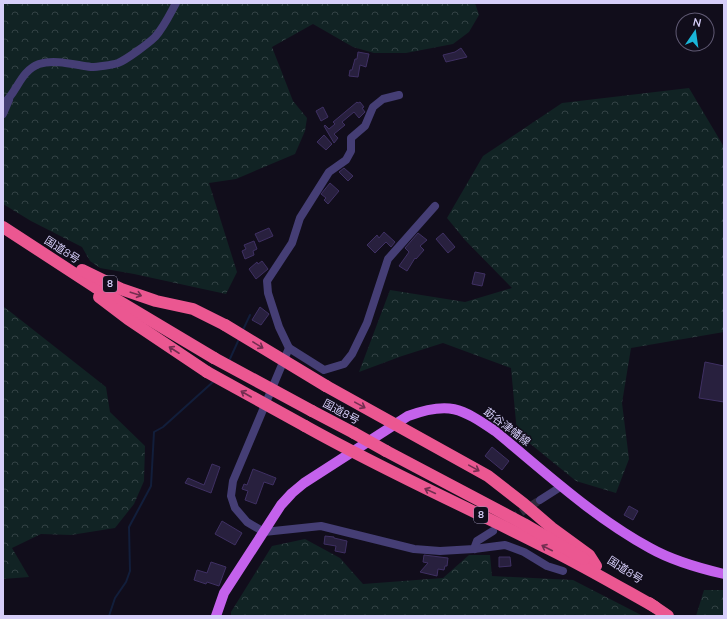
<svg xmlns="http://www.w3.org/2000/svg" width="727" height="619" font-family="'Nunito Sans','Noto Sans JP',sans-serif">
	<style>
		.forest { fill: url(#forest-crowns) }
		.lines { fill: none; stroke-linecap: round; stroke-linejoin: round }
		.stream { stroke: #121e3b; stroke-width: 2 }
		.building { fill: #28203e; stroke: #3f3063 }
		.minor-tunnel { stroke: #2f2a3c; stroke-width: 8; stroke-dasharray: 8 4; stroke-linecap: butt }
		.minor { stroke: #453e75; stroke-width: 8 }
		.major { stroke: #c462ec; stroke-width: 10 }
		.highway { stroke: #eb5791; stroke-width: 12 }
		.highway-bridge { stroke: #eb5791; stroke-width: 12 }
		.oneway { stroke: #732e50 }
		.labels { text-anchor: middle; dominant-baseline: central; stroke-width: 3; stroke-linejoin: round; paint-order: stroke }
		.shield { fill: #110d1b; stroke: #9b94b6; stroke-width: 1 }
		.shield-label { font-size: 10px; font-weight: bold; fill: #d6cef9 }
		.street-label { font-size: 11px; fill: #d6cef9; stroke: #110d1b }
	</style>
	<defs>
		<pattern id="forest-crowns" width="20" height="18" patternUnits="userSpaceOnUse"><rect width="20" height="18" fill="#112324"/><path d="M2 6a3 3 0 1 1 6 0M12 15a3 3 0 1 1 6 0" fill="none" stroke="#334245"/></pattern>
	</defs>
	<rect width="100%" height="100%" fill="#110d1b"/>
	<g class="forest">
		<polygon points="3,3 475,3 479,15 469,32 453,44 406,53 374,53 353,47 313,24 272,47 293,101 307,118 305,131 295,154 236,179 209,183 237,272 226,294 134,274 100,268 90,261 82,247 31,221 3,204"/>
		<polygon points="689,88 724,147 724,332 631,348 622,403 629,459 616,493 576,481 517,433 511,368 443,343 402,356 359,372 390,290 465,302 512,288 465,240 447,218 483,156 562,103"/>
		<polygon points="3,306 106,387 110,412 145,446 144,481 134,504 115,528 71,535 41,534 12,548 29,577 3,579"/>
		<polygon points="305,539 340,558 363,584 443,578 469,555 490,555 492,576 573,580 643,616 231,616 231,612 272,546"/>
		<polygon points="704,590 724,590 724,616 696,616"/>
	</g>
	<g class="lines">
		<g class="stream">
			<polyline points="242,332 250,315"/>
			<polyline points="229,361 239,339"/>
			<polyline points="109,616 115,598 126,582 130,571 129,527 151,486 154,432 163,427 214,381"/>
		</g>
	</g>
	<g class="building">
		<polygon points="461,48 467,57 446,62 443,55 455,52"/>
		<polygon points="358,52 369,54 366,67 360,65 358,77 349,76 350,70 352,70 355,59 357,59"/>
		<polygon points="357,102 358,103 360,102 364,107 362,108 365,112 359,118 354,112 342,122 345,125 334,134 338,138 334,143 324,126 325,125 329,129 335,124 333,122"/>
		<polygon points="323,107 328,117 321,121 316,111"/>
		<polygon points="324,135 332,144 326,150 317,142"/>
		<polygon points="344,168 353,176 348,181 339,172"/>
		<polygon points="330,183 339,191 328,204 324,200 326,198 321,194"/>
		<polygon points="269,228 273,236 259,242 255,234"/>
		<polygon points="384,232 395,242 391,247 386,242 375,253 367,245 377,235 379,238"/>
		<polygon points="418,233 427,240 420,246 424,250 416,259 415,258 407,271 399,266 409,252 405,248"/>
		<polygon points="443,233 455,247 448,253 436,239"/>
		<polygon points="254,241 257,249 253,251 254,255 245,259 242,251 246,249 244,245"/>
		<polygon points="262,261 268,269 256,279 249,269 257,262 258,264"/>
		<polygon points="475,272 485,274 482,286 472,284"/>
		<polygon points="260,307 269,314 261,325 252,320"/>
		<polygon points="705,362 724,366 724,402 699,398"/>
		<polygon points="492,447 509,461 502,470 485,456"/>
		<polygon points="212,464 220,467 211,493 185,483 188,478 204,485"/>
		<polygon points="253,469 276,478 273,485 264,482 256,504 245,500 248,491 242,489 244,484 247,485"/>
		<polygon points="629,506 638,511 633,520 624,515"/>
		<polygon points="222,521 242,533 235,545 215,534"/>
		<polygon points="325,536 334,537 334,538 347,541 345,553 335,551 336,546 324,544"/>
		<polygon points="424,555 448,558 447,566 445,566 444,570 438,569 437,576 420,572 428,563 423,562"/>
		<polygon points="499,557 510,557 511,566 499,567"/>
		<polygon points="211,562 226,567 219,586 207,582 206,584 194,580 197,570 207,573"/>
	</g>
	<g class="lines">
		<polyline class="minor-tunnel" points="511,519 540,500"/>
		<g class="minor">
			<polyline points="399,95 383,99 373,107 365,126 351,138 351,151 346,160 329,172 300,218 292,243 267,281 268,293 279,327 289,348 233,481 231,496 235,508 247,522 264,532 321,526 414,549 440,551 474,549 505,545 524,552 547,566 563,571"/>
			<path d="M3 104C17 93 20 71 39 64 55 59 75 65 91 67 97 67 112 65 118 63 126 60 149 43 155 37 164 27 170 14 176 3"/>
			<polyline points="3,114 9,100"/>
			<polyline points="289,348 324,370 344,364 352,354 367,323 388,259 435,206"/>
			<polyline points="540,500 562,486"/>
			<polyline points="474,549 477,541 493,531"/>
		</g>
		<path class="major" d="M216 616 224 593 281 505 292 493 304 483 408 416C449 401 461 408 495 431 545 472 593 517 650 548 673 561 698 568 724 574"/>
		<g class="highway">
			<polyline points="3,227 95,287 214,358"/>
			<polyline points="82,270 121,289 156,301 193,309 225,325"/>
			<polyline points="99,297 128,319 207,372"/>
			<polyline points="326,386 488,476 524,504 552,528 589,555 596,566"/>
			<polyline points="312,411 354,433"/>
			<path d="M305 426C385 471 469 508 551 550 587 568 621 588 655 607"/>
			<polyline points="386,451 524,524 584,559"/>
			<polyline points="649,603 668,616"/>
		</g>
		<g class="highway-bridge">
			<polyline points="225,325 326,386"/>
			<polyline points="214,358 312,411"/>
			<polyline points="207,372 305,426"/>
			<polyline points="354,433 386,451"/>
		</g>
	</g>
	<defs><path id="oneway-shaft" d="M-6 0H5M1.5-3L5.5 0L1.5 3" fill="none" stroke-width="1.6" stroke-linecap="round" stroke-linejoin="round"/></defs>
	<g class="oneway">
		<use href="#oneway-shaft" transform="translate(136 294) rotate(18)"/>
		<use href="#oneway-shaft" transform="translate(258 345) rotate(31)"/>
		<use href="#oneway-shaft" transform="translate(174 350) rotate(-147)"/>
		<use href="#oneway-shaft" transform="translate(246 394) rotate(-150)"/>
		<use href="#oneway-shaft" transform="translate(360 405) rotate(29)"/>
		<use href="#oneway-shaft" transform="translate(474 468) rotate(29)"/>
		<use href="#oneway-shaft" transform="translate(430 491) rotate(-155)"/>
		<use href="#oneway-shaft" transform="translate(547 548) rotate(-153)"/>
	</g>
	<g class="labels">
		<g class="shield">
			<rect x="103" y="276" width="14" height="16" rx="3"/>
			<rect x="474" y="507" width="14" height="16" rx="3"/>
		</g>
		<g class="shield-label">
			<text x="110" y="284">8</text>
			<text x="481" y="515">8</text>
		</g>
		<g class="street-label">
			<text transform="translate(62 250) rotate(33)">国道8号</text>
			<text transform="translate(341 412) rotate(28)">国道8号</text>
			<text transform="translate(507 427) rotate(37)">莇谷津幡線</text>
			<text transform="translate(625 570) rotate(33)">国道8号</text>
		</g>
	</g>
	<rect width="727" height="619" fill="none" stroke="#d6cef9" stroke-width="8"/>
	<g transform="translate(695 32) rotate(13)"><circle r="19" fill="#110d1b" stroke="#605a74"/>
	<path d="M0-3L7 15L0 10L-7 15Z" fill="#1ab5d8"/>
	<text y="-6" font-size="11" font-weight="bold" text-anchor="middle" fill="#d6cef9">N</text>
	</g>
</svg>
